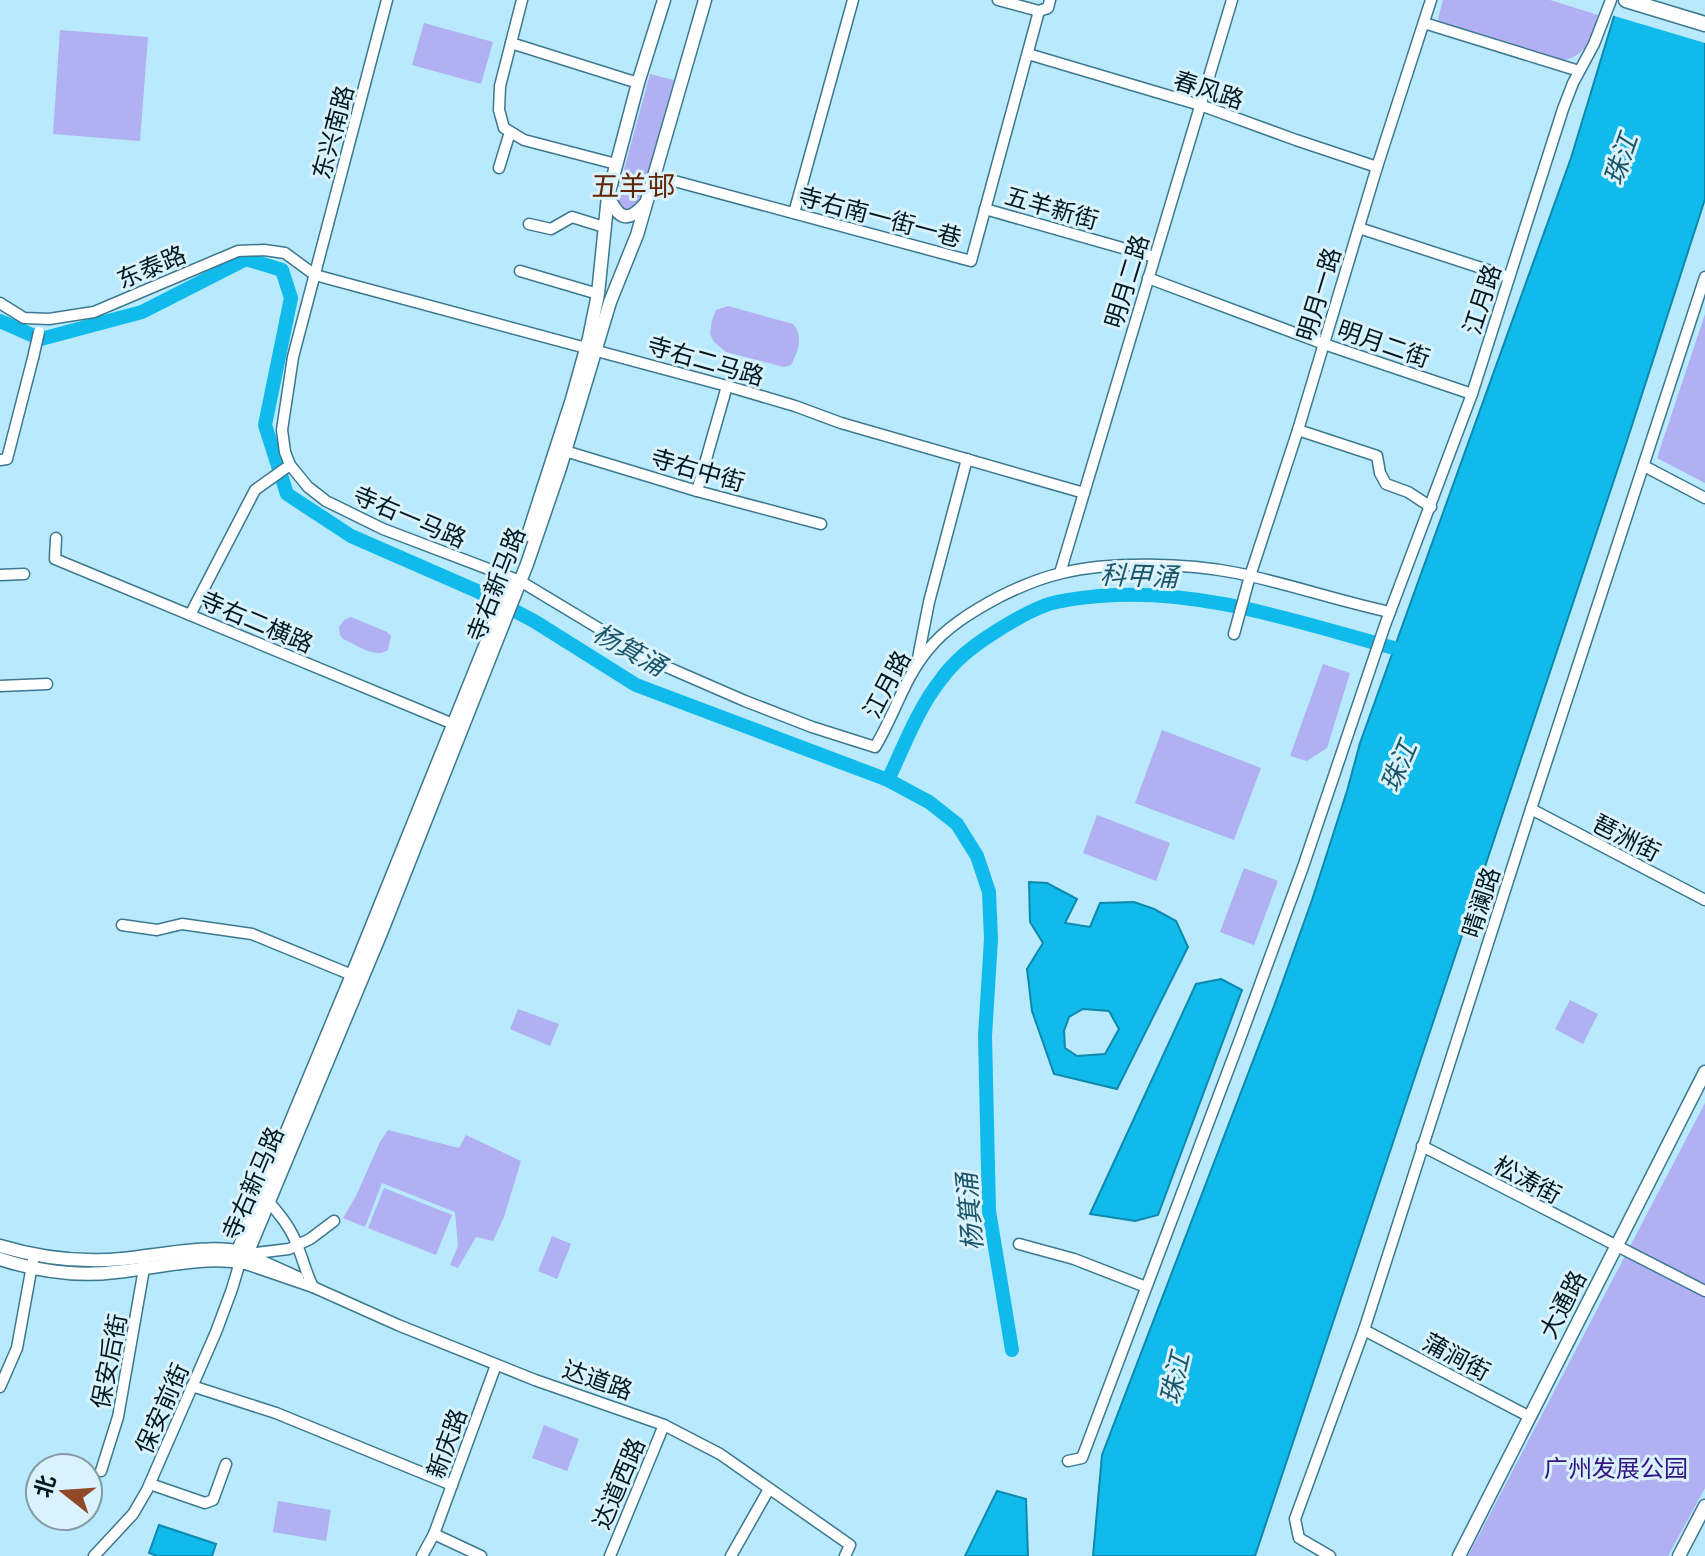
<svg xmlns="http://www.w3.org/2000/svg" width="1705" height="1556" font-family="Manrope,'Noto Sans SC',sans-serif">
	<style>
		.green { fill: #b1b0f2 }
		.water { fill: #10baea; stroke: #0c89ae; stroke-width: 2; fill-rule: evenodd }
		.pier { fill: #b8e9fd }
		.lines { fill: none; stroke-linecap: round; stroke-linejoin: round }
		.river { stroke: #10baea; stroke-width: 14 }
		.minor-casing { stroke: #3c788f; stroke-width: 13 }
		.major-casing { stroke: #3c788f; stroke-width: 15 }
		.highway-casing { stroke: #3c788f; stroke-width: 17 }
		.minor { stroke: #fff; stroke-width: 10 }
		.major { stroke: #fff; stroke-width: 12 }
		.highway { stroke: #fff; stroke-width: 14 }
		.minor-bridge-casing { stroke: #3c788f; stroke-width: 13; stroke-linecap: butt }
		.minor-bridge { stroke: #fff; stroke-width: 10 }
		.labels { text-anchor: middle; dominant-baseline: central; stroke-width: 6; stroke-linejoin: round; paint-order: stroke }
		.street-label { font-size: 24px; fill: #011821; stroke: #daf2fc }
		.park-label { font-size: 24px; fill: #331484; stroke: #daf2fc }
		.water-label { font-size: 26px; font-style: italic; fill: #1b5569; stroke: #daf2fc }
		.quarter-label { font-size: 28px; fill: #622300; stroke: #daf2fc }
	</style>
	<rect width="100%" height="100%" fill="#b8e9fd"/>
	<g class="green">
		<path d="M1443 0H1550L1598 15C1590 39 1587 58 1558 61L1447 29 1438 19Z"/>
		<polygon points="424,23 493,42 481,84 412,65"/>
		<polygon points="60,30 148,37 140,141 53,134"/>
		<polygon points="650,74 674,80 639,204 627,211 622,209 616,199"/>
		<path d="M728 306 793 324C804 337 798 351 791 365L784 367 726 352 714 342 710 334 712 320 716 310Z"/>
		<polygon points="1705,314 1705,483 1657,458"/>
		<path d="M351 617 387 632 391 636 388 650C375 659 357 645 343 639L340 635 339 627 344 620Z"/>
		<polygon points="1323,664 1350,673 1327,748 1307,761 1290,756"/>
		<polygon points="1162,730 1261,768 1234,840 1135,803"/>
		<polygon points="1097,815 1170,843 1156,881 1083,853"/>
		<polygon points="1244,868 1278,881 1254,945 1220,932"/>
		<polygon points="1570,1000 1598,1014 1583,1044 1555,1029"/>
		<polygon points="518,1009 559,1024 550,1046 510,1029"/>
		<polygon points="1705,1103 1705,1488 1668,1556 1468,1556"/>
		<polygon points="388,1130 459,1148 466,1135 521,1161 504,1217 493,1241 476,1237 458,1268 450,1265 458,1246 455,1212 382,1183 365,1227 343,1218 356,1196 380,1142"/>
		<polygon points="384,1188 452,1215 436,1255 368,1228"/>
		<polygon points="552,1236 571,1244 557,1279 538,1271"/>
		<polygon points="544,1425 579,1439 567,1471 532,1458"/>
		<polygon points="278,1501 331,1510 326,1541 273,1532"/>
	</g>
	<g class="water">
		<polygon points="1619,0 1705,0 1705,199 1624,450 1255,1556 1093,1556 1102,1455 1274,1006 1312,900 1347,791 1360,743 1571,158"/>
		<path d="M1029 882 1047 883 1077 899 1065 923 1090 927 1100 903 1134 902 1154 909 1176 921 1188 947 1117 1089 1054 1074 1032 1011 1027 969 1043 943 1030 922ZM1083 1009 1109 1011 1119 1029 1105 1054 1077 1056 1065 1048 1064 1031 1069 1017Z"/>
		<polygon points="1221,979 1242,990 1158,1215 1135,1221 1090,1214 1196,984"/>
		<polygon points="997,1491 1026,1499 1028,1556 965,1556"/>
		<polygon points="159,1525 216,1544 212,1556 157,1556 149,1553"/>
	</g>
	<polygon class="pier" points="1615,0 1705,0 1705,43 1611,15"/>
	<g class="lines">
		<g class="river">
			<polyline points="0,321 41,339 142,312 246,259 282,270 291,298 265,425 287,494 351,536 477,591 534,621 636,685 888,780 929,802 957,824 977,856 989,892 991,939 985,1036 989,1211 1012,1350"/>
			<path d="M888 780C904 746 918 708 942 678 956 659 973 646 992 634 1009 623 1027 612 1046 605 1063 599 1081 598 1100 596 1205 587 1308 626 1409 652"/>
		</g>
		<g class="minor-casing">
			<g id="minor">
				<path d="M387 0 293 357 282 430 285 452 290 465 308 487 326 501 383 529 520 581 653 661 745 701 812 727 875 747C894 716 904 679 927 651 946 627 973 611 999 597 1019 587 1040 578 1062 573 1111 561 1187 563 1237 573 1289 584 1339 601 1390 612"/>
				<polyline points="522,0 500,86 499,110 504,128 524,140 616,164"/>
				<polyline points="998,0 1039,11 1048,8 1050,0"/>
				<polyline points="1424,23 1579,71"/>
				<polyline points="511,43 638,83"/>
				<polyline points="1028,54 1200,105 1296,140 1377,167"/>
				<polyline points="499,168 510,132"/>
				<polyline points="667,179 971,261 1039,11"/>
				<polyline points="985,209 1154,257"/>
				<polyline points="794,213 853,0"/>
				<polyline points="529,224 551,229 572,217 604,227"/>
				<polyline points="1359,228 1509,277"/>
				<polyline points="520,271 598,294"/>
				<polyline points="1148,278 1324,344 1472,394"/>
				<polyline points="0,303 24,318 49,319 94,312 238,251 264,250 285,253 315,275 727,386 795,406 841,423 1084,493"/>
				<polyline points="1298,430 1377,456 1380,473 1386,484 1408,492 1431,507"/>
				<polyline points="565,451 697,491 821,524"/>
				<polyline points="0,460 7,459 33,358"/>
				<polyline points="1644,466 1705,498"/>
				<polyline points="697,491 727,386"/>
				<polyline points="56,538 55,559 458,726"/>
				<polyline points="1060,573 1232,0"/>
				<polyline points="0,575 24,574"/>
				<polyline points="190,615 255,490 290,465"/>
				<polyline points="1234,634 1250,576 1298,430 1377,167 1431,0"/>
				<polyline points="918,658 929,602 967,459"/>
				<polyline points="0,686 47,684"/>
				<polyline points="1531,809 1705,900"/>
				<polyline points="122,925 157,930 182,924 252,934 352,975"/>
				<polyline points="1422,1146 1705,1291"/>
				<path d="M269 1202C280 1215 291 1228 297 1245 303 1259 306 1273 313 1287"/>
				<polyline points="1019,1244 1074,1259 1146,1287"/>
				<polyline points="247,1254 289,1249 310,1239 334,1221"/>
				<polyline points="251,1256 298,1277"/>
				<polyline points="1364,1330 1530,1417"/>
				<polyline points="192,1386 276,1413 452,1485"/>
				<polyline points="0,1387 17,1348 33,1260"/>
				<polyline points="1068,1461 1082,1458 1240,1039 1303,867 1385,625 1472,394 1563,109 1573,83 1594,44 1611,0"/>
				<polyline points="101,1471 118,1417 145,1263"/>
				<polyline points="150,1484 205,1503 213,1500 226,1464"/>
				<polyline points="434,1534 481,1556"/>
				<polyline points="94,1556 133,1514 147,1490 216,1332 232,1289 240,1262 313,1287 398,1325 535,1380 664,1425 720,1454 850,1545 845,1556"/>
				<polyline points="422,1556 434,1534 496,1365"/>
				<polyline points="610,1556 664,1425"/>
				<polyline points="731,1556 769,1489"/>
				<polyline points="1330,1556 1299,1538 1295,1519 1364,1330 1531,809 1705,277"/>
			</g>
		</g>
		<g class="major-casing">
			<g id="major">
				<path d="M608 196C618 217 626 225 645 204"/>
				<polyline points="528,535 572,399 589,338 598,294 608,196 638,83 664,0"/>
				<path d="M0 1246C40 1258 80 1263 122 1259 156 1256 212 1243 244 1253"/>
				<path d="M0 1259C37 1271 77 1277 116 1272 157 1268 199 1256 240 1262"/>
				<polyline points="240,1262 247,1254 381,933 527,564 560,468 610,302 637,235 705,0"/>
				<polyline points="240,1262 238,1251 245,1232 352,975 512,579"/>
				<polyline points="1459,1556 1705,1072"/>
				<polyline points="1679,1556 1705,1506"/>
			</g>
		</g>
		<g class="highway-casing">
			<polyline id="highway" points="1626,0 1705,24"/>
		</g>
		<use href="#minor" class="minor"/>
		<use href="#major" class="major"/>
		<use href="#highway" class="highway"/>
		<g class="minor-bridge-casing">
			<polyline id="minor-bridge" points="33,358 39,332"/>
		</g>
		<use href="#minor-bridge" class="minor-bridge"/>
	</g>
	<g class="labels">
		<g class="street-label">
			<text transform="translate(1209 89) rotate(18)">春风路</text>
			<text transform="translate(332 132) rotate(-75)">东兴南路</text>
			<text transform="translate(1052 207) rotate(16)">五羊新街</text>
			<text transform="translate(880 216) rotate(15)">寺右南一街一巷</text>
			<text transform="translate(151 266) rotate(-23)">东泰路</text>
			<text transform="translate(1126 281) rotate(-73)">明月二路</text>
			<text transform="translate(1318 294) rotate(-73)">明月一路</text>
			<text transform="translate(1481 299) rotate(-72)">江月路</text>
			<text transform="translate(1384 343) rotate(19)">明月二街</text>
			<text transform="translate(706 360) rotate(16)">寺右二马路</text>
			<text transform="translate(698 469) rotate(16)">寺右中街</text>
			<text transform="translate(410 516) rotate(23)">寺右一马路</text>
			<text transform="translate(495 584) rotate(-69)">寺右新马路</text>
			<text transform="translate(257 621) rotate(23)">寺右二横路</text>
			<text transform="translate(886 684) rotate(-62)">江月路</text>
			<text transform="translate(1627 837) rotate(27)">琶洲街</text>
			<text transform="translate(1480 902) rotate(-72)">晴澜路</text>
			<text transform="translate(1528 1179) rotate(28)">松涛街</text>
			<text transform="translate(252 1183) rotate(-67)">寺右新马路</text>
			<text transform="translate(1562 1304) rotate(-63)">大通路</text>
			<text transform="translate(1457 1356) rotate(28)">蒲涧街</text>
			<text transform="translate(108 1361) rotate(-79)">保安后街</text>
			<text transform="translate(598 1379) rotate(19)">达道路</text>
			<text transform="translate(161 1408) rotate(-66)">保安前街</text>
			<text transform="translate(446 1443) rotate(-70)">新庆路</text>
			<text transform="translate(618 1483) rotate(-67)">达道西路</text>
		</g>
		<g class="park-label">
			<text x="1616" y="1467">广州发展公园</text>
		</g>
		<g class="water-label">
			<text transform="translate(1620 159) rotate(-71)">珠江</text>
			<text transform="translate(1139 575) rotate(2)">科甲涌</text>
			<text transform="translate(630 649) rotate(29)">杨箕涌</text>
			<text transform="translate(1398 766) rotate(-67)">珠江</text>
			<text transform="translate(969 1212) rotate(-95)">杨箕涌</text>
			<text transform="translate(1174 1378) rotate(-77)">珠江</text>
		</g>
		<g class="quarter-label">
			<text x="633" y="185">五羊邨</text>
		</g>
	</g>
	<g transform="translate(64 1492) rotate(287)"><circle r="38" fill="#daf2fc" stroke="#839ba4" stroke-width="2"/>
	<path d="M0-6L14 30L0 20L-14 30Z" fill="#914927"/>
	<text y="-12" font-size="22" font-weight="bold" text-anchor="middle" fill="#011821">北</text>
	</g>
</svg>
